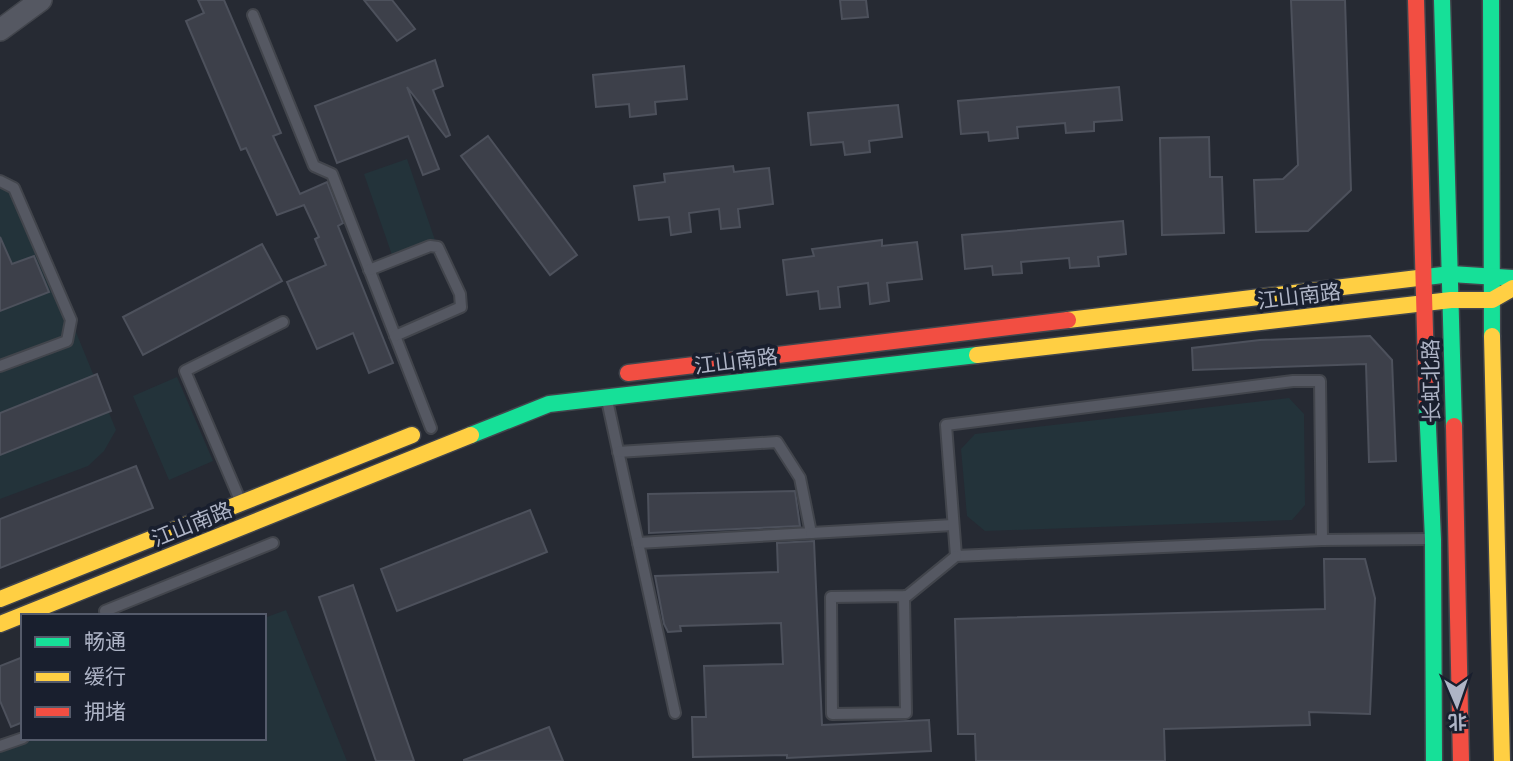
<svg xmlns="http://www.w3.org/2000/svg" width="1513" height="761" font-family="Figtree,'Noto Sans SC',sans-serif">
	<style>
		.green { fill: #23333a }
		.building { fill: #3d404a; stroke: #4d515c; stroke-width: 2 }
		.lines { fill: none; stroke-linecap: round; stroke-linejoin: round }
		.lane-casing { stroke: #42454c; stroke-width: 14 }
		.street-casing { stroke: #42454c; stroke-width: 24 }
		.fast-casing { stroke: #42454c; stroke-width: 19 }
		.slow-casing { stroke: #42454c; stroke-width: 19 }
		.jam-casing { stroke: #42454c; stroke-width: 19 }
		.lane { stroke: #555862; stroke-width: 10 }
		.street { stroke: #555862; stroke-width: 21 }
		.fast { stroke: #16e098; stroke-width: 16 }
		.slow { stroke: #ffcf43; stroke-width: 16 }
		.jam { stroke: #f24e42; stroke-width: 16 }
		.labels { text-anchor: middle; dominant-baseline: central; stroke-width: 7; stroke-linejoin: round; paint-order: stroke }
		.street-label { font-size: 21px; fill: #aeb4c6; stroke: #191f2e }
	</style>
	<rect width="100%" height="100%" fill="#262a33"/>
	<g class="green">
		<polygon points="407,159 435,240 392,255 364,174"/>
		<polygon points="0,181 14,188 71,320 116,430 104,451 88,466 0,499"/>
		<polygon points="177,377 213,461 169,480 133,396"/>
		<polygon points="1289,398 1304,414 1305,505 1292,520 985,531 967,516 961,449 975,434"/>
		<polygon points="286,610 347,761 0,761 0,746 23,738 264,738 264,618"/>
	</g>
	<g class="building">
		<polygon points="198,0 224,0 281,133 273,136 300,194 327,182 343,223 338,226 393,363 369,373 353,333 317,349 287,282 326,265 315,239 319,237 304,205 277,215 246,148 241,150 186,21 204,13"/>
		<polygon points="364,0 392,0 415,29 397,41"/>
		<polygon points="840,0 866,0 868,17 842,19"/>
		<polygon points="1291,0 1345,0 1351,190 1308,231 1256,232 1254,180 1283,179 1298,165"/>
		<polygon points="435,60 443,86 433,90 450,135 446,137 407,87 439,169 423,175 408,136 337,163 315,106"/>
		<polygon points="684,66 687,99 655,102 656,114 630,117 629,104 596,107 593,75"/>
		<polygon points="1119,87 1122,120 1094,122 1094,131 1066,133 1065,123 1017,127 1018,138 989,141 988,132 961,134 958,101"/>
		<polygon points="898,105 902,137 869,141 870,152 845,155 843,142 811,145 808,113"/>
		<polygon points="488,136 577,255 550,275 461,156"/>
		<polygon points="1209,137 1210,177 1222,177 1224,233 1162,235 1160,138"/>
		<polygon points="733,166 734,172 769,168 773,204 738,209 740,227 721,229 719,209 689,213 691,232 671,235 669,217 639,220 634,186 665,182 664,174"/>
		<polygon points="1123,221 1126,254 1098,257 1099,266 1070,268 1069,258 1021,262 1022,273 993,275 992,266 965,269 962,235"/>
		<polygon points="0,237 12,264 34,256 49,292 0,311"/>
		<polygon points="882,240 882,246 917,242 922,279 887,283 889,301 870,304 868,283 838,287 840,307 820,309 818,291 787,295 783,260 814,256 812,249"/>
		<polygon points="262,244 282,281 143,355 123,317"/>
		<polygon points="1370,336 1392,360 1396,461 1369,462 1366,364 1193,370 1192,348 1260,340"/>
		<polygon points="97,374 111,411 0,455 0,413"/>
		<polygon points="136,466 153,508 0,568 0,519"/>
		<polygon points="795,491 800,526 649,533 648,494"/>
		<polygon points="530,510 547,552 397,611 381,569"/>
		<polygon points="814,541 822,725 929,720 931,751 787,758 787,755 693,757 692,717 706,717 704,666 783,664 781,623 680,626 681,631 668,632 664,624 655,576 778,572 777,543"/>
		<polygon points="1324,559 1365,559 1375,598 1370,714 1309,712 1310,725 1164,729 1165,761 976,761 975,734 958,734 955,619 1325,609"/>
		<polygon points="353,585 414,761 376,761 319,597"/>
		<polygon points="23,657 23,722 11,727 0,701 0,666"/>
		<polygon points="549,727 563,761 464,761 464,760"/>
	</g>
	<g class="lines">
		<g class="lane-casing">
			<g id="lane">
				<polyline points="253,15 314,166 332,174 431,428"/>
				<polyline points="0,181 14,188 71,320 67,341 0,366"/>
				<polyline points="369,270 430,246 438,247 460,294 461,307 395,336"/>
				<polyline points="607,400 675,713"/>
				<polyline points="618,452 777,442 800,478 811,533 638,543"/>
				<polyline points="240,500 185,371 283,322"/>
				<polyline points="811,533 953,525"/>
				<polyline points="1322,540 1320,381 1293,381 946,425 956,556 1322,540 1430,539"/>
				<polyline points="904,596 906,713 832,714 831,597 907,596 956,556"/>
				<polyline points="105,611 273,543"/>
				<polyline points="0,746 23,738"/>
			</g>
		</g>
		<g class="street-casing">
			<polyline id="street" points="0,30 41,0"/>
		</g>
		<g class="fast-casing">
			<g id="fast">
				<polyline points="1442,0 1454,426"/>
				<polyline points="1491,0 1492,336"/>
				<polyline points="1418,278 1451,274 1513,278"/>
				<polyline points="1427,405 1433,539 1434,761"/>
				<polyline points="471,435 549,404 977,355"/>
			</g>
		</g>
		<g class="slow-casing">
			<g id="slow">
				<polyline points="1068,320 1418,278"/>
				<polyline points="1492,336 1502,761"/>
				<polyline points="977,355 1451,300 1492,300 1513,288"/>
				<polyline points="0,599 412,435"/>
				<polyline points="0,624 471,435"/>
			</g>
		</g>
		<g class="jam-casing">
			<g id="jam">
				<polyline points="1416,0 1427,405"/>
				<polyline points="628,373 1068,320"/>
				<polyline points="1454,426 1461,761"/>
			</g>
		</g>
		<use href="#lane" class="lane"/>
		<use href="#street" class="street"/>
		<use href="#fast" class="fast"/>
		<use href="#slow" class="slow"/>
		<use href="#jam" class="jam"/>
	</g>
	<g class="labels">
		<g class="street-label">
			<text transform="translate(1299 296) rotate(-7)">江山南路</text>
			<text transform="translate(736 361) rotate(-7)">江山南路</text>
			<text transform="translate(1431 381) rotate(-91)">长虹北路</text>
			<text transform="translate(192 524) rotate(-22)">江山南路</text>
		</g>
	</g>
	<rect x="21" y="614" width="245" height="126" fill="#191f2e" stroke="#555b6b" stroke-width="2"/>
	<rect x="35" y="637" width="35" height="10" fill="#16e098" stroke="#555b6b" stroke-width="2"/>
	<text x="84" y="649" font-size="21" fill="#aeb4c6">畅通</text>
	<rect x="35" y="672" width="35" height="10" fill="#ffcf43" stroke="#555b6b" stroke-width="2"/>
	<text x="84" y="684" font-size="21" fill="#aeb4c6">缓行</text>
	<rect x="35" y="707" width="35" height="10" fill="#f24e42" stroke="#555b6b" stroke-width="2"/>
	<text x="84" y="719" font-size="21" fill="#aeb4c6">拥堵</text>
	<g transform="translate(1457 705) rotate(178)" stroke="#191f2e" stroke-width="5" paint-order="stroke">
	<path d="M0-5L12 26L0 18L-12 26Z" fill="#aeb4c6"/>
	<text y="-10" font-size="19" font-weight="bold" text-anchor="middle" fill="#aeb4c6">北</text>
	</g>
</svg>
